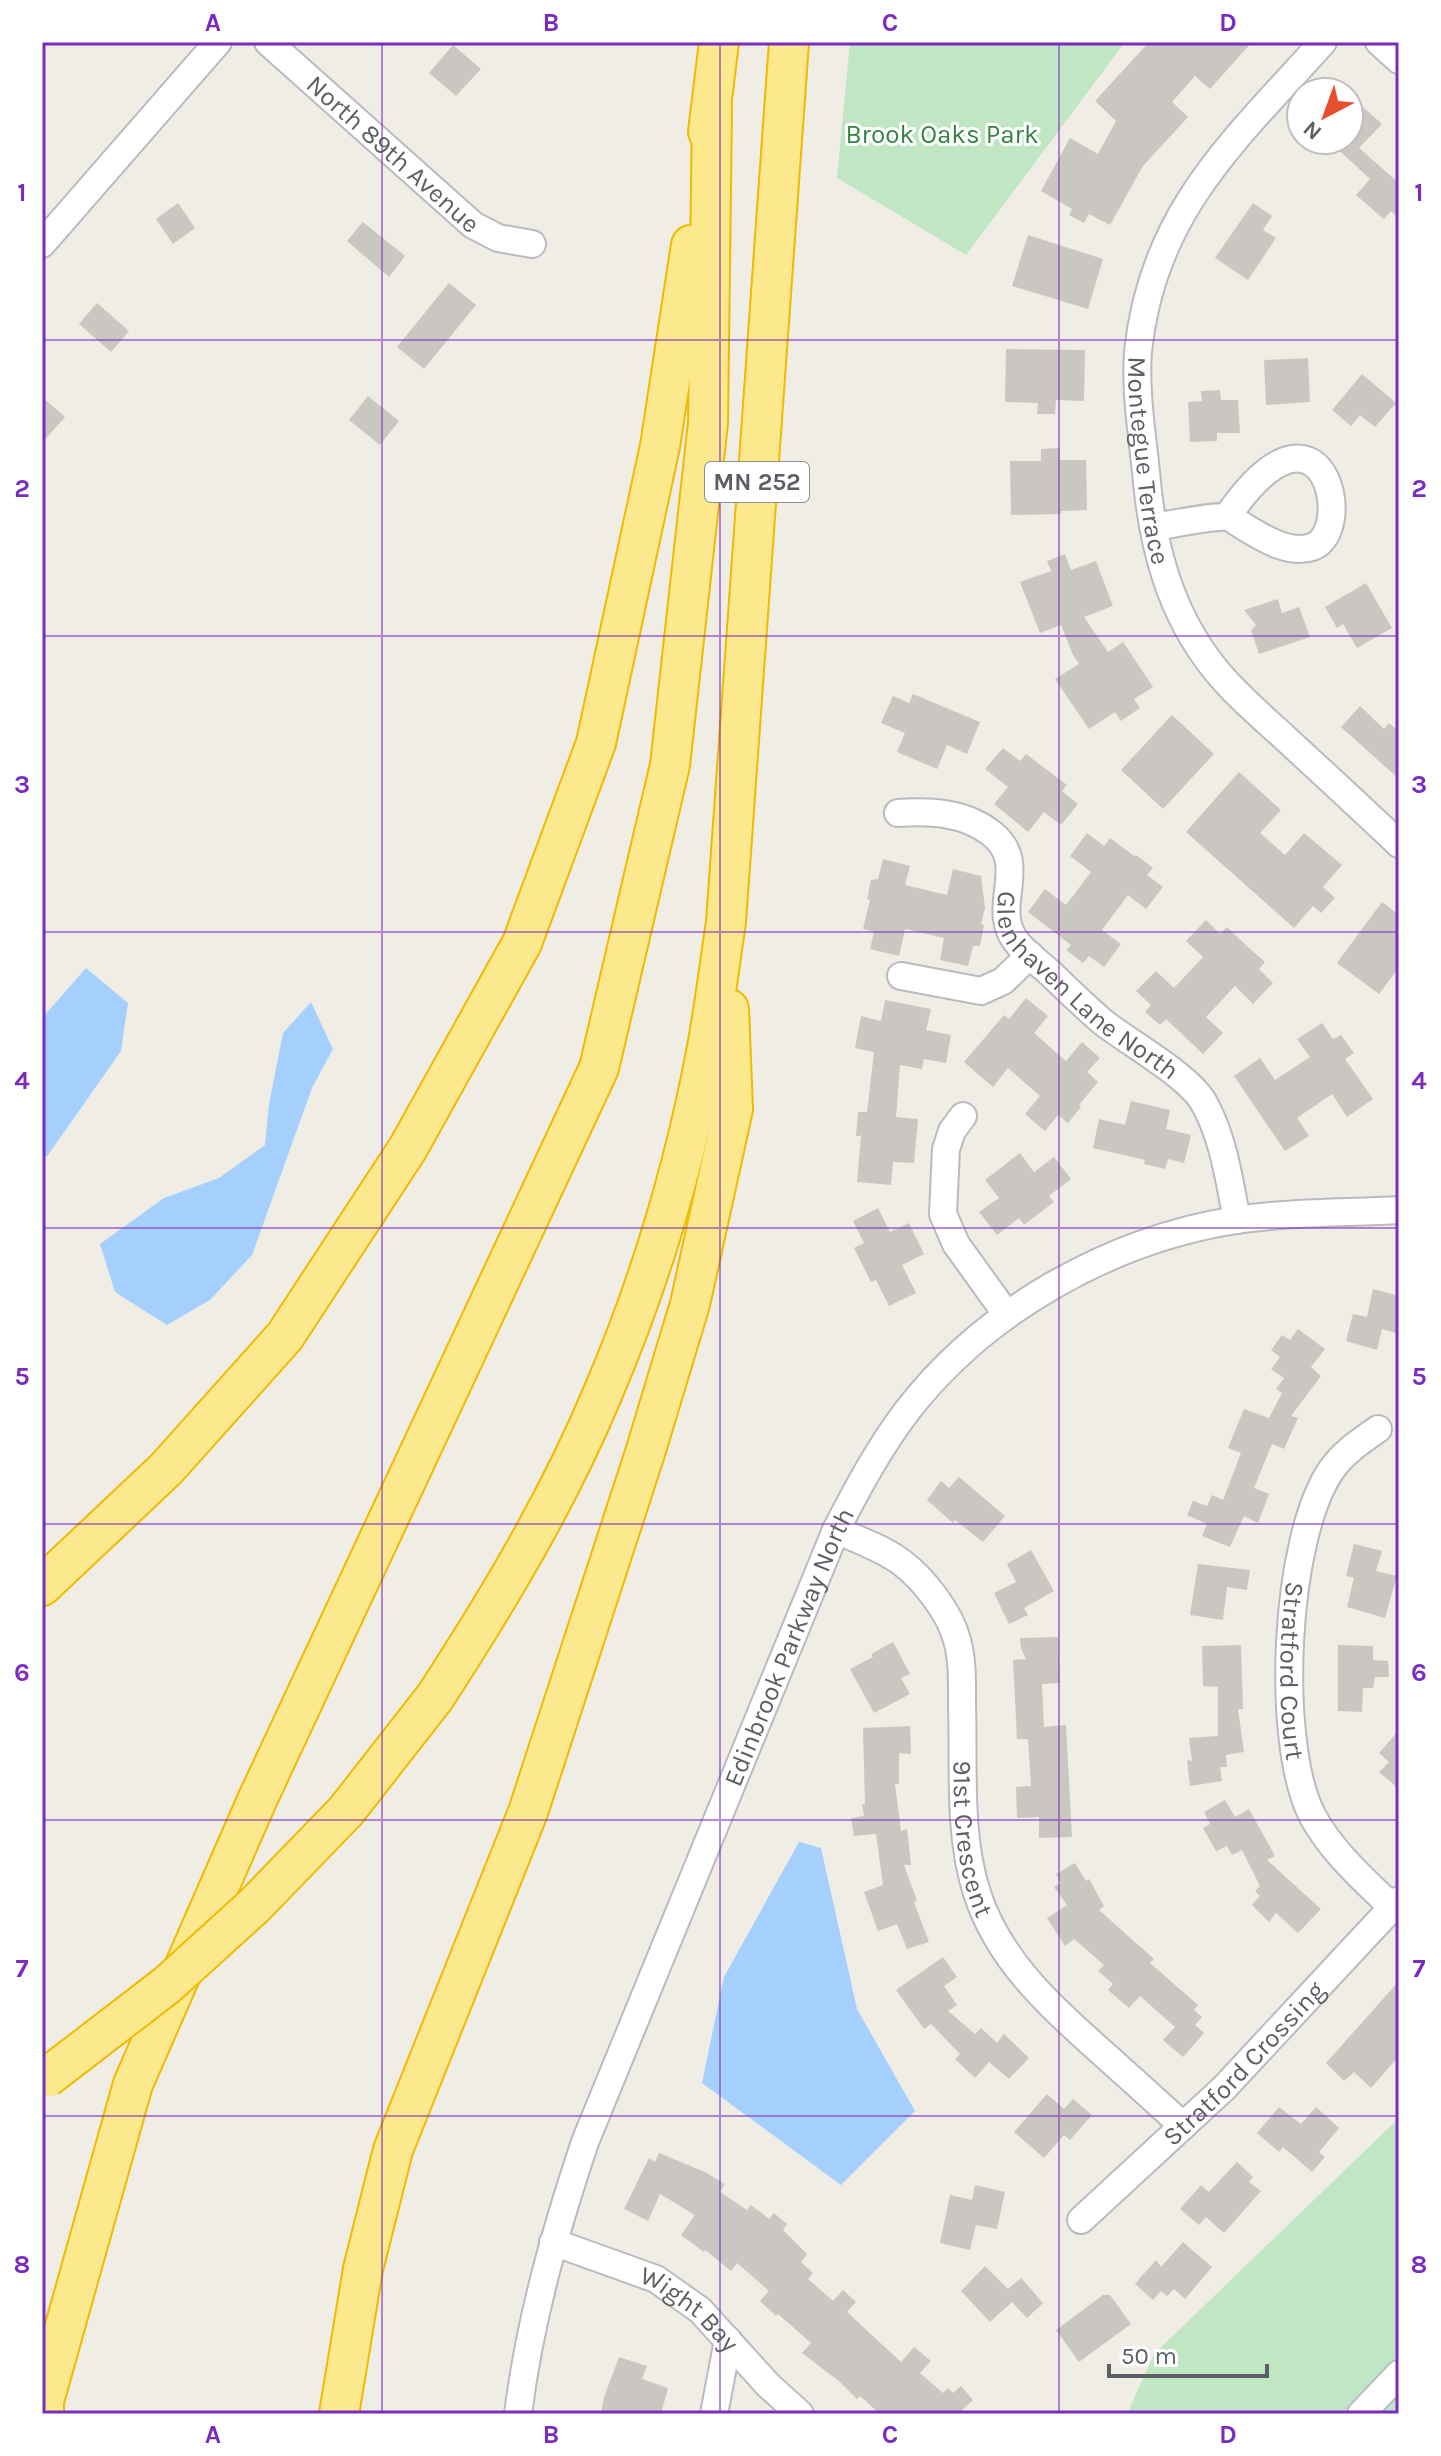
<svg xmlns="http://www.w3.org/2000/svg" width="1441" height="2456" font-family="Karla,sans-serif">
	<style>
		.green { fill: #c1e6c4 }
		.water { fill: #a5d0fe }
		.building { fill: #cac7c2 }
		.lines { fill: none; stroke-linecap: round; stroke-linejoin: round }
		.minor-casing { stroke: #b9bbc0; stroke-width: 30 }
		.highway-casing { stroke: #f1ba02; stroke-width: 42 }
		.minor { stroke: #fff; stroke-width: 26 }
		.highway { stroke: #fce98e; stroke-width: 38 }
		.highway-bridge-casing { stroke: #f1ba02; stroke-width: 42; stroke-linecap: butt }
		.highway-bridge { stroke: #fce98e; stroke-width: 38 }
		.grid { fill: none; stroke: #7b2cbf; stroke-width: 2; stroke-opacity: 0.55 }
		.labels { text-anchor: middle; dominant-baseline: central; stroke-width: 6; stroke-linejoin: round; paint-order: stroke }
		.shield { fill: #fff; stroke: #8d8f93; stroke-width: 2 }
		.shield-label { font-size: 24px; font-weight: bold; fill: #5c5f65 }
		.park-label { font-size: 26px; fill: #358340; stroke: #fff }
		.street-label { font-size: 26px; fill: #5c5f65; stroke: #fff }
		.neatline { fill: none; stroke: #7b2cbf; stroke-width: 3 }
		.grid-label { font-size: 26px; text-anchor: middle; font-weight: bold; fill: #7b2cbf }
	</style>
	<rect width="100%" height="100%" fill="#efede4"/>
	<g class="green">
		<polygon points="850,42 1125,42 966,255 837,178"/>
		<polygon points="1399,2118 1399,2414 1127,2414 1154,2354"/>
	</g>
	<g class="water">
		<polygon points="86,968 128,1003 121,1051 48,1155 42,1159 42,1018"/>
		<polygon points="311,1002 333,1049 312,1088 252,1255 210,1300 167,1325 115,1292 100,1244 164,1198 219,1178 265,1145 269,1104 283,1033"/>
		<polygon points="799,1842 821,1848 857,2009 915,2111 841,2185 702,2083 724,1977"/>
	</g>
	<g class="building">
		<polygon points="1149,42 1252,42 1210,89 1195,76 1172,102 1188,117 1143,166 1110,225 1089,214 1084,223 1069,215 1072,209 1041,191 1070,138 1098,154 1116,121 1095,101"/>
		<polygon points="453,45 481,69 456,96 429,73"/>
		<polygon points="1364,108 1382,124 1359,148 1399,183 1399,219 1391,211 1384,219 1356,195 1370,179 1328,140 1349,140 1349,124"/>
		<polygon points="178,203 195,228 173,244 156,219"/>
		<polygon points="1253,203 1272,216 1263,230 1276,238 1248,280 1215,258"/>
		<polygon points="363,222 405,256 389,277 347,241"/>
		<polygon points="1028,235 1103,259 1088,309 1012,286"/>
		<polygon points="449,283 476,305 424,369 397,347"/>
		<polygon points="97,303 129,331 111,352 79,324"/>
		<polygon points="1006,349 1085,350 1084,401 1056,400 1055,414 1037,414 1038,403 1005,402"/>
		<polygon points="1308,358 1310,402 1266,405 1264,360"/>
		<polygon points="1362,374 1396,403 1375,427 1360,415 1351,426 1332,410"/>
		<polygon points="1220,390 1221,400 1238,400 1240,433 1217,433 1217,441 1190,442 1188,402 1202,401 1201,391"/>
		<polygon points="368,396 399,421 380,445 349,420"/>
		<polygon points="42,397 65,417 42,443"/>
		<polygon points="1060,448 1060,460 1086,460 1087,510 1061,511 1061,514 1011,515 1010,461 1041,461 1041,449"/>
		<polygon points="1065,554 1071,570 1096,561 1113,606 1084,617 1108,652 1123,642 1153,687 1134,699 1140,708 1121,721 1115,712 1089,729 1055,679 1079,664 1073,655 1061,625 1040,633 1020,582 1051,571 1047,561"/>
		<polygon points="1366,583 1392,628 1357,648 1343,624 1337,628 1325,607"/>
		<polygon points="1278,599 1282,613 1299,607 1310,637 1259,654 1251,630 1256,625 1244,610"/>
		<polygon points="913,694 980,722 967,754 947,745 937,769 897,752 905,733 881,723 893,696 909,703"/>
		<polygon points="1360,706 1384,729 1389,723 1399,732 1399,779 1341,727"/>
		<polygon points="1172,715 1214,754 1163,809 1121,770"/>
		<polygon points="1003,748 1020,761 1026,754 1067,785 1062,791 1078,804 1061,825 1044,812 1028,832 994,804 1008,787 985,769"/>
		<polygon points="1239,772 1281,810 1260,833 1285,855 1304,833 1342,865 1323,887 1335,898 1321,913 1313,906 1294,928 1186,832"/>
		<polygon points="1087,833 1104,846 1110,838 1134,856 1136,855 1153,868 1147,875 1163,887 1146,909 1128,895 1102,930 1121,944 1104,967 1089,956 1083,963 1066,950 1071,945 1028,912 1045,889 1066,905 1091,872 1070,856"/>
		<polygon points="883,859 910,866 905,885 947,895 953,869 981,876 985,908 981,924 984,925 980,946 973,946 968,966 940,960 944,938 905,929 899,956 870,949 874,932 863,929 870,900 867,899 871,880 878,879"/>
		<polygon points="1382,902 1399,915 1399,967 1379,994 1337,963"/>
		<polygon points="1206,920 1220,934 1227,927 1249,948 1265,962 1259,969 1273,983 1253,1004 1235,986 1206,1017 1223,1033 1203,1054 1166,1019 1160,1025 1145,1012 1151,1005 1136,991 1156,971 1174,988 1203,957 1186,941"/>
		<polygon points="1026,998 1048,1016 1034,1033 1066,1061 1082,1042 1100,1058 1087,1072 1098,1082 1079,1105 1081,1107 1068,1123 1058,1115 1045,1131 1025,1114 1040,1096 1008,1068 993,1087 964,1062 1004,1015 1009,1019"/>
		<polygon points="885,1000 931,1009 926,1030 951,1035 946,1063 924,1059 922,1069 900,1065 896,1117 918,1119 914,1163 893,1162 891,1185 857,1182 861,1136 856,1136 858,1112 867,1112 874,1052 855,1048 861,1016 881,1021"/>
		<polygon points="1322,1023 1333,1039 1341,1035 1354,1053 1345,1059 1373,1099 1347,1117 1332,1094 1297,1118 1309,1136 1285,1151 1234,1076 1260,1058 1275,1080 1310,1057 1297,1039"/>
		<polygon points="1131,1101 1170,1110 1166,1129 1191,1135 1184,1163 1168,1159 1165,1169 1144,1164 1145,1160 1093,1148 1099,1119 1125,1125"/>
		<polygon points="1020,1153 1034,1172 1054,1157 1071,1179 1049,1196 1054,1202 1024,1225 1019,1218 997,1235 979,1212 999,1198 985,1180"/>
		<polygon points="878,1208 890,1232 909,1223 924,1254 902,1265 916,1293 889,1306 876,1280 871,1282 854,1248 864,1243 853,1221"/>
		<polygon points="1373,1289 1399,1296 1399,1334 1382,1329 1377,1350 1346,1341 1353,1314 1367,1317"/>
		<polygon points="1298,1329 1325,1349 1311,1367 1321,1376 1291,1416 1298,1418 1284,1449 1272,1444 1254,1488 1269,1494 1258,1523 1244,1516 1230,1547 1202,1536 1207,1524 1187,1515 1193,1501 1207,1506 1212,1495 1223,1500 1241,1453 1228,1448 1244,1409 1269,1418 1282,1393 1276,1389 1284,1378 1271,1369 1280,1357 1271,1350 1282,1335 1290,1340"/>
		<polygon points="959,1477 1005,1516 983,1542 955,1520 953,1523 927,1500 941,1481 949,1488"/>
		<polygon points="1354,1544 1382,1551 1376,1571 1397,1576 1385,1618 1347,1607 1354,1578 1346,1576"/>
		<polygon points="1031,1550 1054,1591 1024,1608 1028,1615 1009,1624 994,1593 1016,1582 1007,1564"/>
		<polygon points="1198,1564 1250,1570 1247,1590 1227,1587 1223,1620 1190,1615"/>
		<polygon points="1058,1637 1060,1683 1042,1684 1044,1727 1066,1725 1072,1837 1039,1838 1039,1817 1017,1818 1016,1787 1031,1786 1028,1739 1017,1739 1013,1660 1026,1659 1021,1648 1020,1638"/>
		<polygon points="893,1642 910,1674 901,1678 910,1694 874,1713 850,1669 873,1657 871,1654"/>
		<polygon points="1241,1645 1243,1709 1238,1709 1244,1752 1226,1755 1227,1767 1220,1767 1222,1781 1190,1786 1187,1760 1192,1761 1189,1738 1218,1736 1218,1687 1203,1686 1202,1646"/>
		<polygon points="1338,1645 1373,1646 1373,1660 1388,1661 1389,1677 1375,1677 1373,1688 1363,1688 1362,1712 1338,1711"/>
		<polygon points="910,1726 911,1754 899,1753 899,1784 895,1784 901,1831 907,1829 911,1865 904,1865 917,1901 914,1902 929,1942 907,1949 897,1924 878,1931 864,1892 883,1885 876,1834 854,1836 851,1818 864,1816 862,1804 865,1804 863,1728"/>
		<polygon points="1399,1730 1399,1789 1379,1772 1389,1762 1379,1753"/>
		<polygon points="1225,1800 1235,1817 1249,1809 1275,1856 1267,1860 1321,1909 1298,1933 1276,1913 1269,1922 1252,1905 1260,1896 1255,1891 1260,1886 1242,1850 1232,1855 1227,1846 1216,1851 1203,1828 1210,1824 1204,1812"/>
		<polygon points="1075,1863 1086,1881 1089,1879 1104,1906 1099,1910 1154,1959 1150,1963 1198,2005 1194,2010 1202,2017 1195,2025 1204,2033 1183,2057 1163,2040 1175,2027 1140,1996 1129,2008 1108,1990 1113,1984 1098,1971 1104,1965 1074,1939 1065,1946 1047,1918 1067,1905 1054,1887 1061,1883 1056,1874"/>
		<polygon points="943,1957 957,1977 944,1986 957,2005 948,2011 975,2034 981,2028 997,2043 1004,2034 1029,2058 1009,2079 989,2062 975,2078 955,2059 960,2054 931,2024 924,2029 896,1990"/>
		<polygon points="1399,1981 1399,2056 1371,2088 1354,2072 1344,2081 1326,2063"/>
		<polygon points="1047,2094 1064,2109 1073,2099 1092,2115 1070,2140 1064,2135 1044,2158 1014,2132"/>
		<polygon points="1279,2107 1301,2124 1316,2107 1339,2128 1319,2152 1325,2157 1312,2172 1283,2147 1279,2152 1257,2133"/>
		<polygon points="659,2153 705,2172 725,2184 720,2192 747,2210 751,2205 769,2219 774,2213 787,2224 783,2230 807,2254 801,2262 813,2273 808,2279 833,2301 843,2290 856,2302 847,2312 901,2362 914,2347 931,2361 920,2373 943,2393 948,2388 953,2393 961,2386 973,2400 958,2414 880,2414 860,2396 857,2399 840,2382 802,2353 811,2343 778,2314 776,2316 760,2301 769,2291 737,2263 731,2271 705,2250 704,2252 681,2235 695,2215 660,2194 648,2221 624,2209 649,2158 655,2162"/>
		<polygon points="1237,2162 1253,2177 1249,2182 1261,2191 1224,2233 1206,2217 1199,2225 1180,2209 1201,2185 1209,2192"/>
		<polygon points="975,2185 1005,2192 997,2229 976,2225 970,2250 940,2243 950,2195 972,2200"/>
		<polygon points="1183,2242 1212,2267 1185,2299 1174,2289 1167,2296 1161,2291 1153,2300 1135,2284 1156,2260 1161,2267"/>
		<polygon points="985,2266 1008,2289 1021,2278 1043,2303 1027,2318 1012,2302 990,2322 961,2291"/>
		<polygon points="1103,2295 1110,2295 1131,2324 1079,2362 1056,2330"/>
		<polygon points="619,2357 647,2366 642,2379 668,2388 661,2414 601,2414 604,2397"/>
	</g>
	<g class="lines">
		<g class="minor-casing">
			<g id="minor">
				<path id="s1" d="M268 42 473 225 498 238 532 244"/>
				<path id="s2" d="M1323 42C1235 140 1152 212 1138 352 1135 391 1142 433 1146 472 1152 544 1169 612 1215 669 1235 694 1260 715 1284 737 1322 772 1361 808 1399 844"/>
				<polyline points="1379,42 1399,60"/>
				<polyline points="42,244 218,42"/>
				<path d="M1154 527C1168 525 1216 515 1227 517 1232 518 1239 524 1243 526 1263 538 1289 555 1312 547 1357 532 1323 376 1227 517"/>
				<path id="s3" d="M898 813C930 811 964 812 991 833 1033 865 986 909 1019 945 1028 955 1040 964 1050 973 1068 990 1086 1008 1104 1023 1131 1044 1189 1076 1204 1103 1224 1139 1229 1180 1237 1220"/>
				<polyline points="901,976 981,991 1003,981 1030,955"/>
				<polyline points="963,1116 952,1131 946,1149 943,1214 956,1244 1007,1315"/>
				<path id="s4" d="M1378 1429C1361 1441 1344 1452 1332 1469 1284 1537 1275 1742 1312 1815 1331 1851 1363 1879 1392 1907"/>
				<path id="s5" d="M836 1530C858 1540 882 1548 901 1562 924 1579 950 1613 957 1640 963 1661 962 1685 962 1706 964 1767 958 1835 977 1893 998 1959 1048 2004 1098 2049 1126 2074 1155 2100 1183 2126"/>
				<path id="s6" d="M1081 2220 1224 2088 1399 1900"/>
				<path id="s7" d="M553 2242 656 2279 700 2310 768 2385 800 2414"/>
				<path id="s8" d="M518 2414C530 2319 555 2232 585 2142L836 1530C857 1489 879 1448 907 1411 985 1310 1110 1240 1236 1220 1289 1212 1345 1213 1399 1210"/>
				<polyline points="714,2414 728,2340"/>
				<polyline points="1361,2414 1399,2374"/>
			</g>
		</g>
		<g class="highway-casing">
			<g id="highway">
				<polyline points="708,132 719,42"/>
				<polyline points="42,1586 166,1469 285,1336 408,1148 522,943 596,743 660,446 691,245"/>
				<path d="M435 1697C498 1600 557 1502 602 1395 650 1283 686 1162 708 1042 715 1002 720 962 726 922L789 42"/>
				<polyline points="44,2414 44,2401 133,2084 258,1798 599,1068 670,765 708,423 712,107"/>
				<polyline points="339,2414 363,2269 393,2150 528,1812 645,1453 690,1304 733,1109 729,1009"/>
			</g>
		</g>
		<use href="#minor" class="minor"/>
		<use href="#highway" class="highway"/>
		<g class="highway-bridge-casing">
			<polyline id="highway-bridge" points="46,2078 167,1985 255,1905 346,1811 435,1697"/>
		</g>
		<use href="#highway-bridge" class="highway-bridge"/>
	</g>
	<path class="grid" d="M382 42V2414M720 42V2414M1059 42V2414M42 340H1399M42 636H1399M42 932H1399M42 1228H1399M42 1524H1399M42 1820H1399M42 2116H1399"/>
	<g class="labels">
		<rect class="shield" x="705" y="462" width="104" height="40" rx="6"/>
		<g class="shield-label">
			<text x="757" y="482">MN 252</text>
		</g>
		<g class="park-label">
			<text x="942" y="134">Brook Oaks Park</text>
		</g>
		<g class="street-label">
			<text stroke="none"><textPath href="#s1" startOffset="168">North 89th Avenue</textPath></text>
			<text stroke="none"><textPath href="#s2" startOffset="478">Montegue Terrace</textPath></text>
			<text stroke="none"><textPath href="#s3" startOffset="292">Glenhaven Lane North</textPath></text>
			<text stroke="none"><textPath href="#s8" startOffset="816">Edinbrook Parkway North</textPath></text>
			<text stroke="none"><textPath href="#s4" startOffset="270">Stratford Court</textPath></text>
			<text stroke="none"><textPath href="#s5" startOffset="370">91st Crescent</textPath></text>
			<text stroke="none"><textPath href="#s6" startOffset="226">Stratford Crossing</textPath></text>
			<text stroke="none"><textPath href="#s7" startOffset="154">Wight Bay</textPath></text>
		</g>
	</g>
	<rect width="1441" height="2456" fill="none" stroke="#ffffff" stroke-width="88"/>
	<g transform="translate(1325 116) rotate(221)"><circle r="38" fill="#ffffff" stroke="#bebfc1" stroke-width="2"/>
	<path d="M0-6L14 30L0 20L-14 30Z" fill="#e84f31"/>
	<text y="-12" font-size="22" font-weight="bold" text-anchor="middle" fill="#5c5f65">N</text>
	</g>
	<path d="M1109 2364v12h158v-12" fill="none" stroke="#5c5f65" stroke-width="4"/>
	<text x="1121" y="2364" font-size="24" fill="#5c5f65" stroke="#ffffff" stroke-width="6" paint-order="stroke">50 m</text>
	<rect x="44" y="44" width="1353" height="2368" class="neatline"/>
	<g class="grid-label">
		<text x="213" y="31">A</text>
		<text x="551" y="31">B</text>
		<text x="890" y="31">C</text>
		<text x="1228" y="31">D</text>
		<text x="22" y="201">1</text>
		<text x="1419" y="201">1</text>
		<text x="22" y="497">2</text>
		<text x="1419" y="497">2</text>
		<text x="22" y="793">3</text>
		<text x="1419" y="793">3</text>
		<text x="22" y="1089">4</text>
		<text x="1419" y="1089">4</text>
		<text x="22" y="1385">5</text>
		<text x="1419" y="1385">5</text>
		<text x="22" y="1681">6</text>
		<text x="1419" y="1681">6</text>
		<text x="22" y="1977">7</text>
		<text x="1419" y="1977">7</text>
		<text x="22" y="2273">8</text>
		<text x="1419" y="2273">8</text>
		<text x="213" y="2443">A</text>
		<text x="551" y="2443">B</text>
		<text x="890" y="2443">C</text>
		<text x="1228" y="2443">D</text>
	</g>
</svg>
